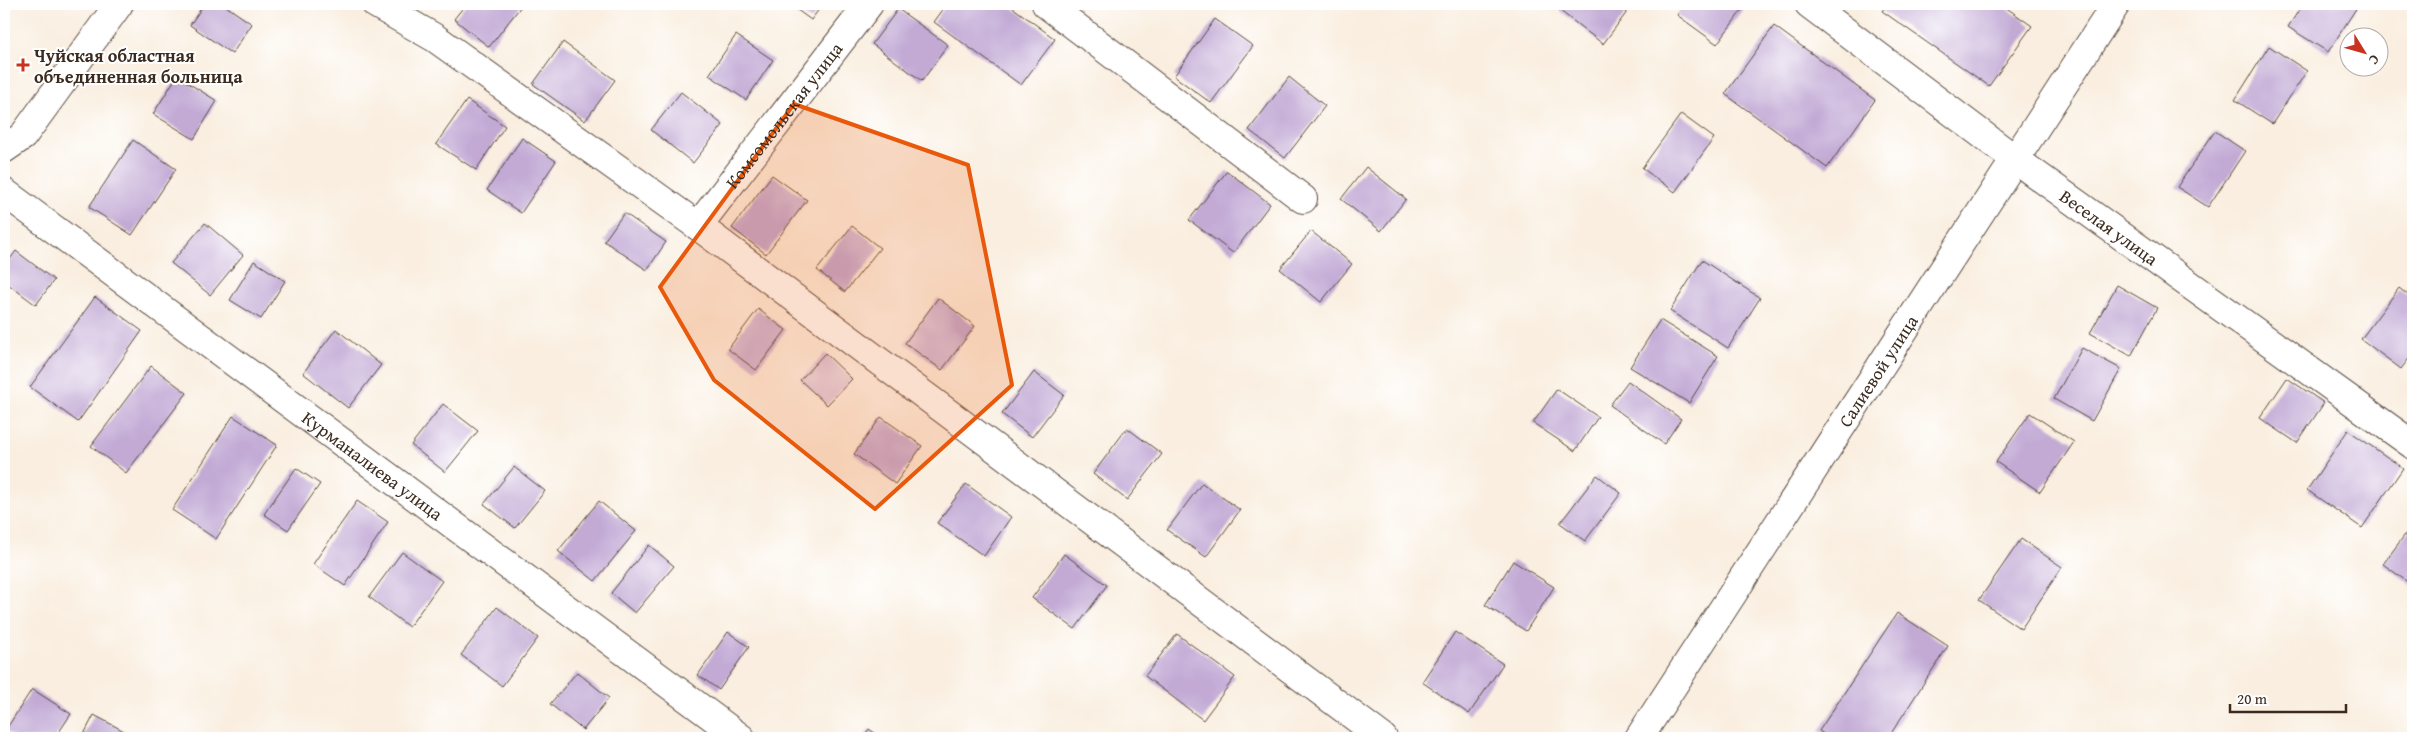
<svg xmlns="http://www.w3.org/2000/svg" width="2417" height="742" font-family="'Gentium Book Plus',serif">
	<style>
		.building { fill: #c2aad5 }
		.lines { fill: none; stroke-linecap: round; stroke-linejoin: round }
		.street-casing { stroke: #58473b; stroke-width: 30 }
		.secondary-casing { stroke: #58473b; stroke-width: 30 }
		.street { stroke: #fff; stroke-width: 28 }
		.secondary { stroke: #fff; stroke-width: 28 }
		.marked { fill: #e8590c; fill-opacity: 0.2; stroke: #e8590c; stroke-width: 4; stroke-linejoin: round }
		.poi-dot { fill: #c8321e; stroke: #fff; stroke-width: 2 }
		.labels { text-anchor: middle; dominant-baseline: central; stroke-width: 4; stroke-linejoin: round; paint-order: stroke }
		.poi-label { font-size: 18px; font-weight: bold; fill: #3b2a1e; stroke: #fff; text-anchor: start }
		.street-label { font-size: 18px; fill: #3b2a1e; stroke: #fff }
	</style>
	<rect width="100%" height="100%" fill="#fff"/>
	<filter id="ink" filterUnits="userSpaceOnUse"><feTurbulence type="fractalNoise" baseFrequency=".02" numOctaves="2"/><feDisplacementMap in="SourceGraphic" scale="10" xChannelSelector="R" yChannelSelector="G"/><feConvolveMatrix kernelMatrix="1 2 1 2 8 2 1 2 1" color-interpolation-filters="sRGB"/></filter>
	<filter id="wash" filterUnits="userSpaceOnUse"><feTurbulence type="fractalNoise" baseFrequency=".0096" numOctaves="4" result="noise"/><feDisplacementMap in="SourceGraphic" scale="20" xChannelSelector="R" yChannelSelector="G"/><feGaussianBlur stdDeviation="1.12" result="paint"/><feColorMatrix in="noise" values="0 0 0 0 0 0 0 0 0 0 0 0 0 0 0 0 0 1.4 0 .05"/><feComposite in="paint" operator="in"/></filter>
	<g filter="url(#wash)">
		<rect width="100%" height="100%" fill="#f9eedf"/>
		<g id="blocks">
			<g class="building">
				<polygon points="204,4 223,4 252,24 232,54 190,25"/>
				<polygon points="466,4 521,4 522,5 489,47 454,19"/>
				<polygon points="789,4 823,4 811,20"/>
				<polygon points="947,4 1008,4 1055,39 1021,85 934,22"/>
				<polygon points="1564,4 1633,4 1603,44 1559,10"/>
				<polygon points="1685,4 1741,4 1745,6 1717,44 1677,15"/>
				<polygon points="1887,4 2001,4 2032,26 1989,86 1882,11"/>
				<polygon points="2303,4 2359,4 2328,52 2288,27"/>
				<polygon points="898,9 948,45 922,81 872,44"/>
				<polygon points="1215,19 1253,46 1211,103 1174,76"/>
				<polygon points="1774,26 1875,100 1827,168 1725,94"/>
				<polygon points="736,35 773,60 746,100 709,75"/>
				<polygon points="563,42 615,80 585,121 533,84"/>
				<polygon points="2269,46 2307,71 2272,124 2235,100"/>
				<polygon points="177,76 217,101 194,139 153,114"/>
				<polygon points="1289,77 1325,106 1285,158 1249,130"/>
				<polygon points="681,92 723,125 693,163 651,130"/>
				<polygon points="467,100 505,126 476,170 436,144"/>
				<polygon points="1681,114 1714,138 1675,192 1642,168"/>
				<polygon points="2215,131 2245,151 2208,207 2177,187"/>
				<polygon points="522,138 556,161 521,213 487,190"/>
				<polygon points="133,140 176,169 132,235 89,207"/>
				<polygon points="1366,167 1406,199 1381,231 1341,199"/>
				<polygon points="1227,171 1270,204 1233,253 1189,220"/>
				<polygon points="772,175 807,200 766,254 732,228"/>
				<polygon points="624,213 666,242 647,270 604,241"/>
				<polygon points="205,223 243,255 210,295 171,263"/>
				<polygon points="852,226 880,248 845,292 817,270"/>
				<polygon points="1311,231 1352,264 1321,302 1280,269"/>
				<polygon points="16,251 54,280 36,305 4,281 4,267"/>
				<polygon points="1702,260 1760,298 1728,348 1670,311"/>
				<polygon points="254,261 285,281 261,319 230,300"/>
				<polygon points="2117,285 2157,308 2131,356 2090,333"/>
				<polygon points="2399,288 2413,299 2413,353 2401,369 2361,339"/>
				<polygon points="95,297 142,331 78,422 30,387"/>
				<polygon points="938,298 975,326 942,370 905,343"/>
				<polygon points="758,309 786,330 756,370 728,349"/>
				<polygon points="1660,320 1718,356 1689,403 1630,367"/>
				<polygon points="336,329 381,365 348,408 303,373"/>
				<polygon points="2082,348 2121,369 2092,421 2054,399"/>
				<polygon points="825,353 852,379 827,405 800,380"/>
				<polygon points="151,366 187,393 126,473 91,446"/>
				<polygon points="1034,372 1064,395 1032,437 1002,414"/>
				<polygon points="2287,378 2324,403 2297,443 2260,418"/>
				<polygon points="1628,381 1681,419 1664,444 1610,405"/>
				<polygon points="1557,389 1598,417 1575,451 1533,423"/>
				<polygon points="443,404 478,431 445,472 411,445"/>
				<polygon points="2030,413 2074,442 2040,492 1996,462"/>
				<polygon points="233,416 277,445 216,539 172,510"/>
				<polygon points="881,417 922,446 895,484 854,454"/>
				<polygon points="1127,428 1162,454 1127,500 1093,474"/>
				<polygon points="2348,430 2403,468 2362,528 2307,490"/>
				<polygon points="514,467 545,491 515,528 484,504"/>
				<polygon points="296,468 320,484 288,530 264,514"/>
				<polygon points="1597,475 1621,493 1585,541 1560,523"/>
				<polygon points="1202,483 1240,510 1206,557 1167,530"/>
				<polygon points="966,484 1011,517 984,556 937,523"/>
				<polygon points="357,501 388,522 345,586 313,564"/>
				<polygon points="599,501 636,531 595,581 558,551"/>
				<polygon points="2413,524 2413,586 2383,564"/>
				<polygon points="2021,539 2062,567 2021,629 1979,600"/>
				<polygon points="649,545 674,566 635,613 611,593"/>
				<polygon points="402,552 442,581 409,627 369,597"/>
				<polygon points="1064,554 1107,585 1075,629 1032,598"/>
				<polygon points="1513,561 1554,587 1526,631 1485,605"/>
				<polygon points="497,607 538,638 502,686 461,655"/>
				<polygon points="1897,613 1948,646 1888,738 1830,738 1819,731"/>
				<polygon points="728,632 749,647 719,690 698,675"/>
				<polygon points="1455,632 1503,664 1469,714 1422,682"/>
				<polygon points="1177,634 1235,677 1203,720 1145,676"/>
				<polygon points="577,672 609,698 583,730 550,704"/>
				<polygon points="32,689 71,714 55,738 15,738 5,731"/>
				<polygon points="94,715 137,738 82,738"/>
				<polygon points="869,729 882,738 863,738"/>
			</g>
		</g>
	</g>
	<g filter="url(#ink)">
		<use href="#blocks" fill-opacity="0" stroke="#58473b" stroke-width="1"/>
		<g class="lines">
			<g class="street-casing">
				<g id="street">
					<polyline points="376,4 435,38 698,226 1383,738"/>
					<polyline points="1046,4 1303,199"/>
					<path id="s1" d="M1809 4 2016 160 2413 445"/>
					<polyline points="4,149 23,136 119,4"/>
					<path id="s2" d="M4 192 741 738"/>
					<path id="s3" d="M698 226 869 4"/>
				</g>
			</g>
			<g class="secondary-casing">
				<g id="secondary">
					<path id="s4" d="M1639 738 2116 4"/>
				</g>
			</g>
			<use href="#street" class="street"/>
			<use href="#secondary" class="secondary"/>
		</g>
	</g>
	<path class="marked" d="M794 104 968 165 1012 385 875 509 714 380 660 287Z"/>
	<path class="poi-dot" d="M20.5 57.5h5v5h5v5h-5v5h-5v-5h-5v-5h5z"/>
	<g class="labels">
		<g class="poi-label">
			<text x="34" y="55">Чуйская областная<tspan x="34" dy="21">объединенная больница</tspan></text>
		</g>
		<g class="street-label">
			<text stroke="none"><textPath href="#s3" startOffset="140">Комсомольская улица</textPath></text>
			<text stroke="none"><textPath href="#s1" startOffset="374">Веселая улица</textPath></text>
			<text stroke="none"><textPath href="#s4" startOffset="438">Салиевой улица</textPath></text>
			<text stroke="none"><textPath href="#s2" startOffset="459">Курманалиева улица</textPath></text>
		</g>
	</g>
	<rect width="2417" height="742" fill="none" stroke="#fff" stroke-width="20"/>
	<g transform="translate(2364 52) rotate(127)"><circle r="24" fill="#ffffff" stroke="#b1aaa5"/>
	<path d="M0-4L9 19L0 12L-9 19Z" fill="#c8321e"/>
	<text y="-8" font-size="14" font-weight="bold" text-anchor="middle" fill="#3b2a1e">С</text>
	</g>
	<path d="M2230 704v8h116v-8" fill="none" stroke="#3b2a1e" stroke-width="2.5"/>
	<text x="2237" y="704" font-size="15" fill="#3b2a1e" stroke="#ffffff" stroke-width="4" paint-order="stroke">20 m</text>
</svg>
